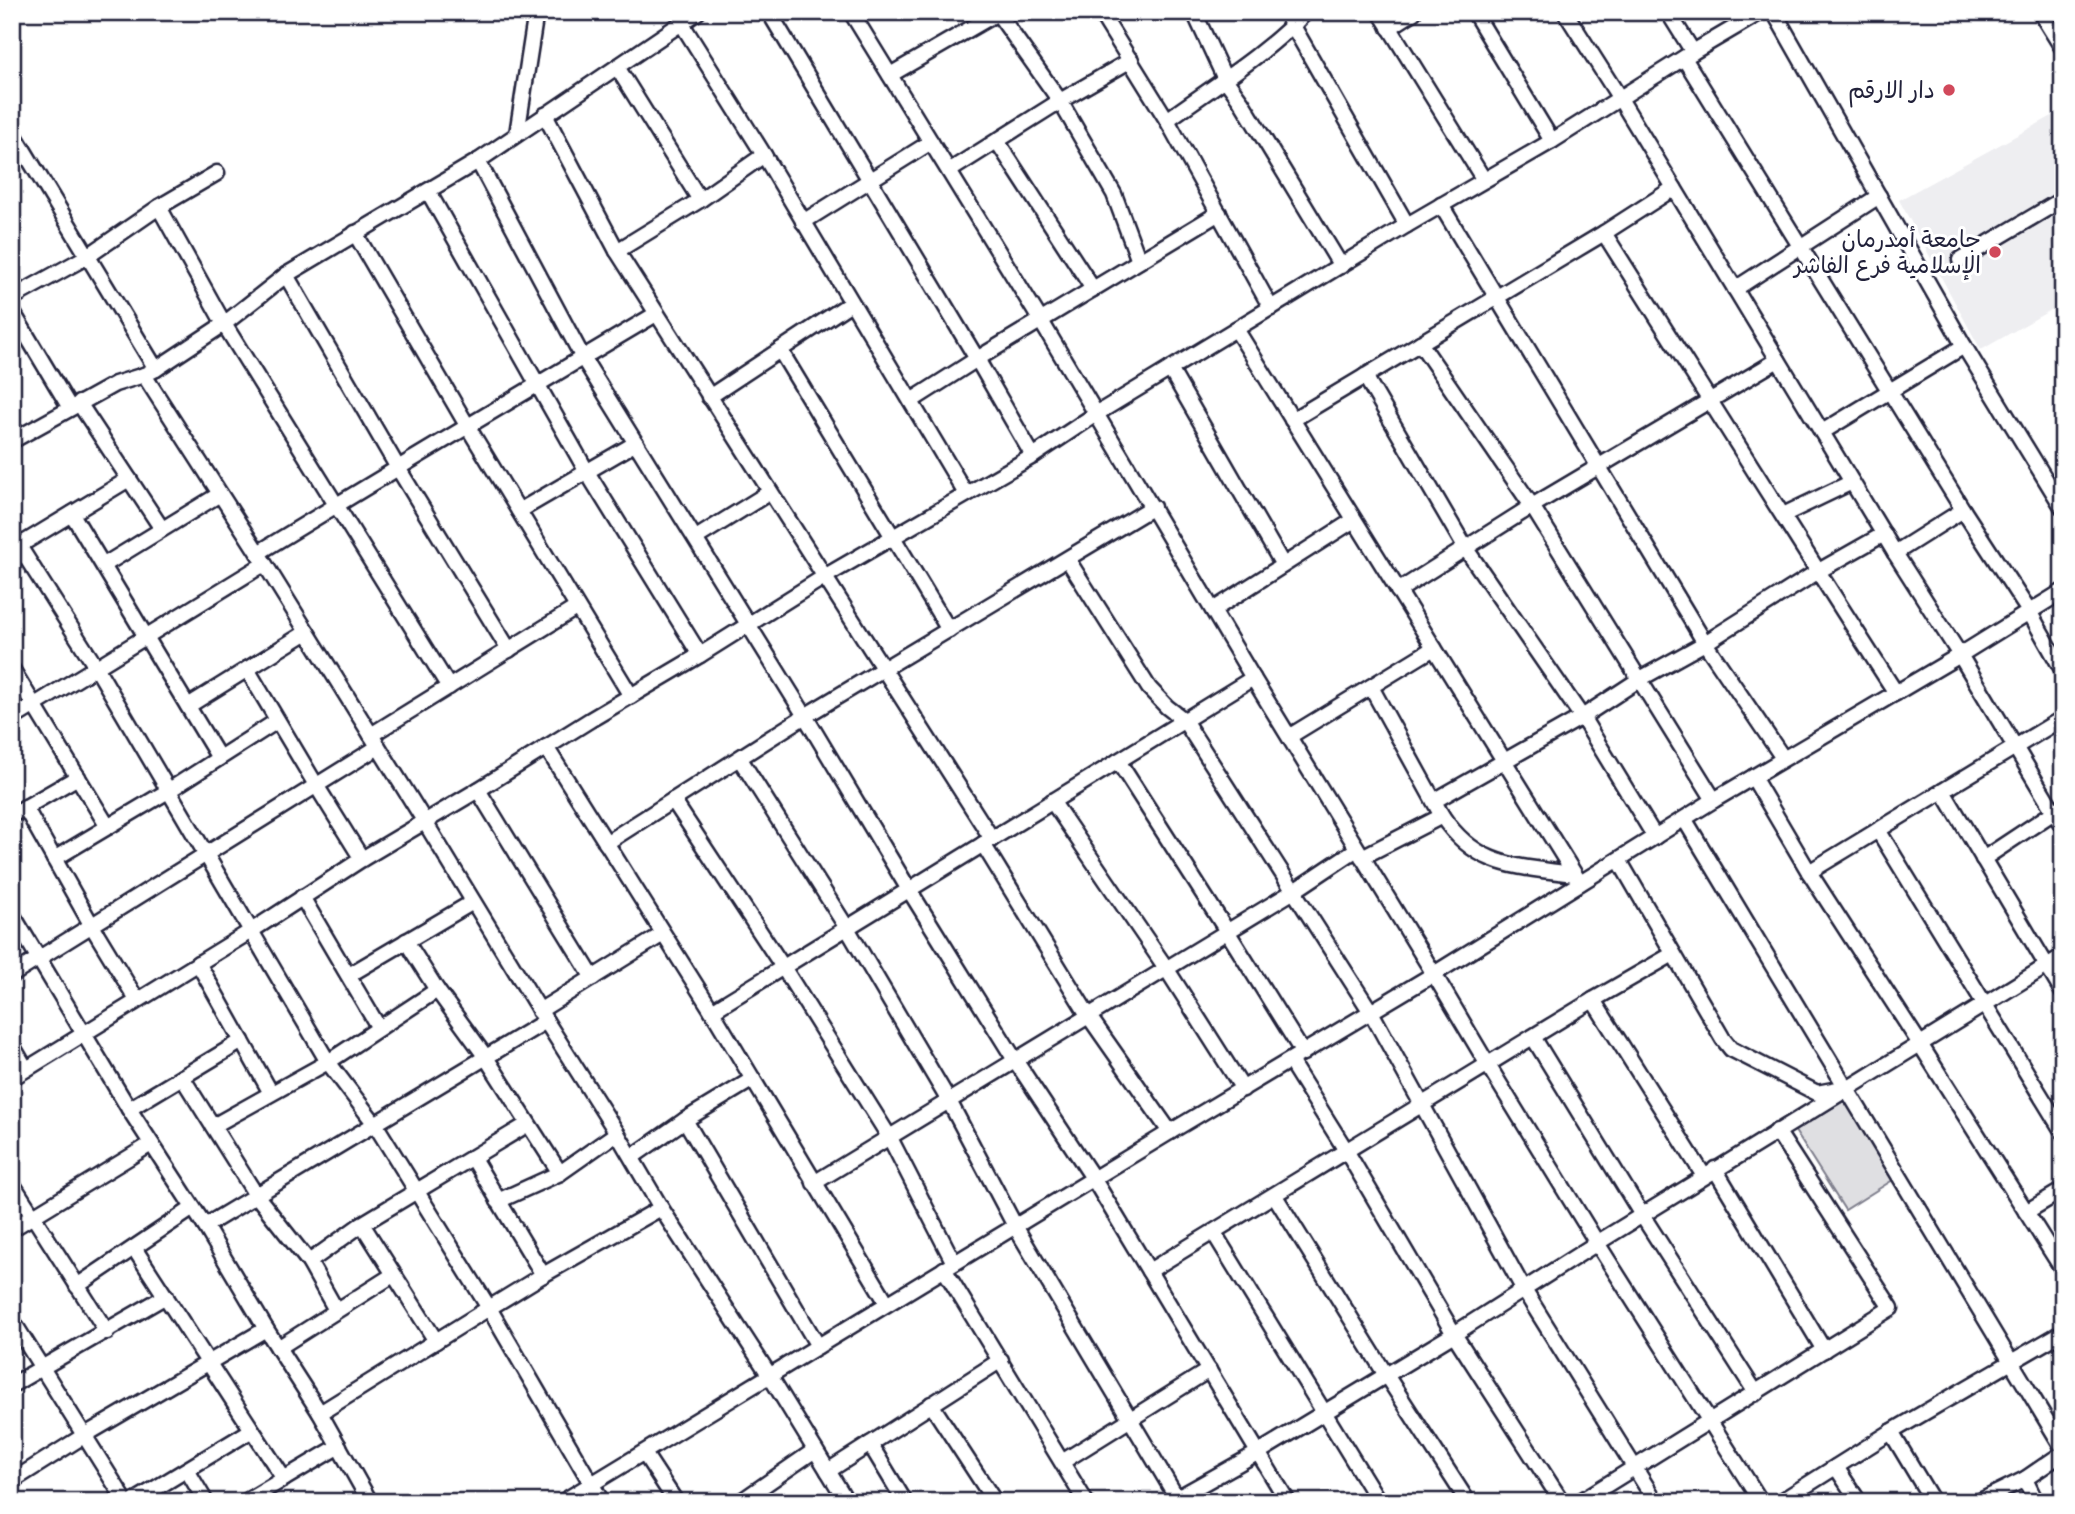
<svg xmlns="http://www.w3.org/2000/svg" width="2075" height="1514" font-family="Sriracha,'Playpen Sans Arabic',sans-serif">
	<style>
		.built { fill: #eeeef1 }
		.green { fill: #dfdfe2; stroke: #80808e; stroke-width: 2 }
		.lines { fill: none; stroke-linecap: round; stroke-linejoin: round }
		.minor-casing { stroke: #22223b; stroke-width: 19 }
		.minor { stroke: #fff; stroke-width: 14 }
		.poi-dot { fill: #d1495b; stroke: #fff; stroke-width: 2.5 }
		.labels { text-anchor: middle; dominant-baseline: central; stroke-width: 6; stroke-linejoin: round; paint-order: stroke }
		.poi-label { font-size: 23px; fill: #22223b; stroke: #fff; text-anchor: end }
	</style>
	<rect width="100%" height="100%" fill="#fff"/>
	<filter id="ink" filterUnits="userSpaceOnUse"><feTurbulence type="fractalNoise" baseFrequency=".0143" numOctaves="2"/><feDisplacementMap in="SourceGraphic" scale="14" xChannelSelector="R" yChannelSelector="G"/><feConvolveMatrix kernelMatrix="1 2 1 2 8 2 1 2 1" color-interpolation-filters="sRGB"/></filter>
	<g filter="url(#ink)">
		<polygon class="built" points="2063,110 2063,303 1981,350 1899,200"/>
		<polygon class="green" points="1847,1099 1896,1178 1845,1210 1795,1131"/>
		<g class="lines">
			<g class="minor-casing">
				<g id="minor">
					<polyline points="769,12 977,359 1033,456"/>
					<polyline points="851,12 1041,321 1253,678 1434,974 1488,1065 1597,1243 1761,1502"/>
					<polyline points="997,12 1060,101 1114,194 1139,261"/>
					<polyline points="1100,12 1167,120 1271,308"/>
					<polyline points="1194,12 1225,79 1241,101 1341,266"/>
					<polyline points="1285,12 1407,225"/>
					<polyline points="1380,12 1484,180"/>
					<polyline points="1474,12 1552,141"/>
					<polyline points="1565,12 1619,97 1895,553 1960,655 2063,827"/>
					<polyline points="1668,12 1693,52"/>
					<polyline points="1774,12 1964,346 2063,508"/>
					<polyline points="2040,12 2063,49"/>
					<polyline points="682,24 764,155 966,494"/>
					<polyline points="1389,28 1414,12"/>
					<polyline points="1684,58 1963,510 2030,613 2063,671"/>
					<polyline points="617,67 700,200"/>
					<polyline points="890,75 999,12"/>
					<polyline points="545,115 617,251 992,839"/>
					<path d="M1167 120C1214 86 1266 54 1306 12"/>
					<polyline points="12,131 156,369"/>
					<polyline points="517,134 536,12"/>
					<polyline points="997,141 1093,289"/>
					<polyline points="478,161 583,358 805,716 908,888 1015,1060 1093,1178 1288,1502"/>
					<polyline points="949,171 1060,101 1131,60"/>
					<polyline points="428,191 587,472 700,655"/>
					<polyline points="1441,205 1705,643 1783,758"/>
					<polyline points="159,207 224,324 449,687"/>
					<polyline points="803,222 931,142"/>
					<polyline points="355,233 468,427 631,696"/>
					<path d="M1604 233C1701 386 1797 540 1896 693"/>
					<polyline points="617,251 700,200 764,155"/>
					<polyline points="1960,260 2063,199"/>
					<polyline points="286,275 398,468 509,650"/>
					<polyline points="1735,289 1879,196"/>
					<polyline points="12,298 88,256 159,207 217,173"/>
					<polyline points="12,311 70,408"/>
					<polyline points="1236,329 1580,883"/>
					<polyline points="1420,343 1532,506 1714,800"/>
					<polyline points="780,350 949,630"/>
					<polyline points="1170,369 1283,565"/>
					<polyline points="144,375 258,553 425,822 546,1021 617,1133 661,1208 770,1376 847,1502"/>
					<polyline points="1365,376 1466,549 1582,717 1655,837"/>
					<polyline points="709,397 851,303"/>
					<polyline points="911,401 977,359 1219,213"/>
					<polyline points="79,403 162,529"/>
					<polyline points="1292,420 1604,233 1674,188"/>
					<polyline points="1822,432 1964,346"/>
					<polyline points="12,441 115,384 144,375 156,369 224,324 286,275 478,161 698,12"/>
					<polyline points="519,511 636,443"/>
					<polyline points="72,514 219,758"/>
					<polyline points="1783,515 1852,482"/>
					<polyline points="12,535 96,667 328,1062 375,1124 489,1308 543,1275 661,1208"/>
					<polyline points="696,538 770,492"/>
					<polyline points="12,550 129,479"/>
					<path d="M258 553C390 472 523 393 656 314"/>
					<polyline points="1895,553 1963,510"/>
					<polyline points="1068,560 1149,688 1167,707 1184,720 1371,1012 1524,1290 1656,1502"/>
					<polyline points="104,565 220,494"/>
					<polyline points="1398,591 1532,506 1778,360"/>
					<polyline points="1213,610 1354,520"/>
					<polyline points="12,669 108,827"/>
					<polyline points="247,669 316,785 362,859"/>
					<path d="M1371 687 1442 816C1477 868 1516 866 1573 874"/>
					<polyline points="188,706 307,632"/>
					<polyline points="12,719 264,564"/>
					<polyline points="371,735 576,608"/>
					<polyline points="1290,736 1434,648"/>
					<polyline points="546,747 712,1011 887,1303"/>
					<polyline points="740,759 847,928 949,1101 1015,1226 1177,1498"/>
					<polyline points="1118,761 1227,931 1303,1053"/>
					<polyline points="1753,777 1809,872 1920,1044 2063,1270"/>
					<polyline points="478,790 593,978"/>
					<polyline points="1943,791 2063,993"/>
					<polyline points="673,800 783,967 890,1138 954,1263"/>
					<polyline points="1052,801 1166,968 1243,1089"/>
					<polyline points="1434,801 1582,717 1640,679 1705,643 1817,572 1884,534"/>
					<polyline points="25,807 92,926 137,1000"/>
					<polyline points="12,815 78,777"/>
					<polyline points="1685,820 2063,1448"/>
					<polyline points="1878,830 2063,1132"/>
					<polyline points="606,843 805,716 1153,507"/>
					<polyline points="983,844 1088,1015 1170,1132"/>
					<polyline points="1362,857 1442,816"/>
					<polyline points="54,859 168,791 277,721"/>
					<polyline points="1983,859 2063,806"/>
					<polyline points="1619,860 1723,1039 1731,1049 1817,1093 1838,1089"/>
					<polyline points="1809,872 2063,718"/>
					<polyline points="302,897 379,1028"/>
					<polyline points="12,914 129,1109 205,1226 266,1329 320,1413 370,1502"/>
					<polyline points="406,941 437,990 485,1056 560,1173"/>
					<polyline points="198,963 271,1093"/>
					<polyline points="12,975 378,747"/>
					<polyline points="349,975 473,902"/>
					<polyline points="1593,1000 1704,1176"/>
					<polyline points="539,1011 663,934"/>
					<path d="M712 1011C892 900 1072 789 1253 678"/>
					<polyline points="1533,1037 1642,1215 1756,1393"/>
					<polyline points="12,1045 26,1069"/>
					<polyline points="1290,1061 1347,1152 1454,1334 1562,1502"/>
					<polyline points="182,1077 256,1195 309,1262 336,1310"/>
					<polyline points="12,1078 251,931 362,859 478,790 590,720 700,655 824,577 1033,456 1096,414 1407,225 1552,141 1693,52 1761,12"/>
					<polyline points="129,1109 242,1041"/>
					<polyline points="685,1120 818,1346"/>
					<polyline points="213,1126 328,1062 437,990"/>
					<polyline points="632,1157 685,1120 753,1079"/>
					<polyline points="473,1158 543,1275"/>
					<polyline points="1715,1169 1824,1350"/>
					<polyline points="12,1183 107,1332"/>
					<polyline points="814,1183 1294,891 1357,849"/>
					<polyline points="1275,1196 1386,1375 1468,1502"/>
					<polyline points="498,1201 560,1173 617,1133"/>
					<polyline points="2026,1212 2063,1190"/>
					<polyline points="362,1224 436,1341"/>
					<polyline points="205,1226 546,1021"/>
					<polyline points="12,1229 151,1144"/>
					<polyline points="1214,1233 1379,1502"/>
					<polyline points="134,1248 284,1479"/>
					<polyline points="309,1262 362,1224 528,1124"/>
					<polyline points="944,1269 1086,1502"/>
					<polyline points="1149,1271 1593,1000 1673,954"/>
					<polyline points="77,1286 193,1208"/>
					<polyline points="12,1320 126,1502"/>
					<polyline points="278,1348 393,1275"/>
					<polyline points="12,1385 166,1296"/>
					<polyline points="931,1404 995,1502"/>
					<polyline points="320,1413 489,1308 602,1502"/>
					<polyline points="1891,1432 1933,1502"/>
					<polyline points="870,1444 905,1502"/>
					<polyline points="644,1453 676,1502"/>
					<polyline points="1062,1462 1209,1370"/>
					<polyline points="1836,1467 1859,1502"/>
					<polyline points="187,1470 206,1502"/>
					<polyline points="828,1471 1001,1360"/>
					<polyline points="2025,1479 2036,1502"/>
					<polyline points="12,1481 85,1435 266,1329"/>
					<polyline points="133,1502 252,1430"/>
					<polyline points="245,1502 339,1446"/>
					<polyline points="562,1502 1170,1132 1434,974 1714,800 1960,655 2063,591"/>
					<polyline points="740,1502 815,1450"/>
					<polyline points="1170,1502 1259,1452 1454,1334 1597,1243 2063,956"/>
					<polyline points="1579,1502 1891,1308 1777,1131"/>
					<polyline points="1780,1502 1891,1432 2063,1332"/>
					<polyline points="1978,1502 2025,1479 2063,1453"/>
				</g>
			</g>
			<use href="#minor" class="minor"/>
		</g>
	</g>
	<g class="poi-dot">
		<circle cx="1949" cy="90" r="7"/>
		<circle cx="1995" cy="252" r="7"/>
	</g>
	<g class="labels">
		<g class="poi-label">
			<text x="1935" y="90">دار الارقم</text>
			<text x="1981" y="239">جامعة أمدرمان<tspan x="1981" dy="26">الإسلامية فرع الفاشر</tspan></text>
		</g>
	</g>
	<rect width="2075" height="1514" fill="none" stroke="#fff" stroke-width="42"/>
	<rect x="21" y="21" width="2033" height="1472" fill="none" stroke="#22223b" stroke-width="2.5" filter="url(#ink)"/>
</svg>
